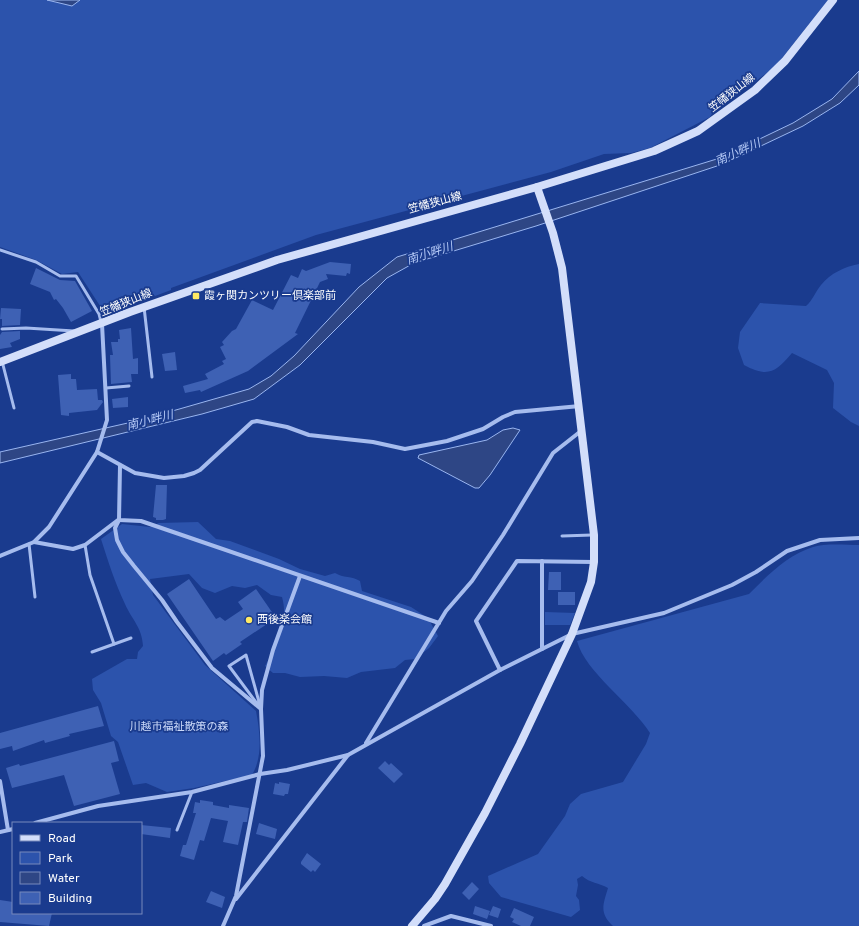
<svg xmlns="http://www.w3.org/2000/svg" width="859" height="926" font-family="Overpass,'Noto Sans JP',sans-serif">
	<style>
		.green { fill: #2c53ac }
		.water { fill: #2e4685; stroke: #99b5f0 }
		.building { fill: #3e61b4 }
		.lines { fill: none; stroke-linecap: round; stroke-linejoin: round }
		.lane { stroke: #a6bcee; stroke-width: 3 }
		.street { stroke: #a6bcee; stroke-width: 4 }
		.secondary { stroke: #d3defa; stroke-width: 8 }
		.poi-dot { fill: #ffe963; stroke: #1a3b8e; stroke-width: 1.5 }
		.labels { text-anchor: middle; dominant-baseline: central; stroke-width: 3.5; stroke-linejoin: round; paint-order: stroke }
		.street-label { font-size: 11px; fill: #fff; stroke: #1a3b8e }
		.poi-label { font-size: 11px; fill: #fff; stroke: #1a3b8e; text-anchor: start }
		.park-label { font-size: 11px; fill: #ccdafa; stroke: #1a3b8e }
		.water-label { font-size: 12px; font-style: italic; fill: #b2c7f5; stroke: #1a3b8e }
	</style>
	<rect width="100%" height="100%" fill="#1a3b8e"/>
	<g class="green">
		<polygon points="0,0 828,0 775,67 713,112 710,117 650,148 631,153 604,154 551,172 316,235 171,288 171,290 155,296 153,294 104,312 78,272 62,274 36,260 0,247"/>
		<path d="M859 264V426L851 422 833 408 834 383 827 370 792 353C776 372 768 378 744 365L738 348 740 332 760 303 806 306C813 300 815 292 821 285 831 273 844 267 859 264Z"/>
		<path d="M198 522 216 539 230 541 279 559 300 569 325 576 335 573C343 578 352 576 360 581L362 591 411 607 428 618 438 636 429 648 415 659 405 660 395 668 361 672 347 678 324 676 300 677 285 673H273L265 666C277 646 289 621 282 597L271 595 257 585 245 588 232 586 215 593 202 588 189 574 150 579 153 595 205 665 256 711C260 732 263 757 252 775L194 788 167 792 146 783 133 785 118 742 111 736 101 703 93 690 92 679 127 659H137L138 652 143 646C142 627 132 620 125 604 115 583 108 561 101 539L122 524 150 527 159 523Z"/>
		<path d="M859 545V926H613C599 913 603 905 608 888 599 883 590 883 582 876L577 879 578 885 576 896 579 900 580 910 571 917 501 897 489 883 488 876 538 854 565 816 570 804 581 794 623 782 646 744 650 733C632 704 585 672 577 641L749 594C767 576 787 555 813 547 826 543 845 545 859 545Z"/>
		<polygon points="545,612 575,613 570,625 545,625"/>
	</g>
	<g class="water">
		<polygon points="47,0 80,0 72,6"/>
		<polygon points="859,71 859,85 840,103 803,126 723,164 536,226 414,263 387,278 300,365 254,399 202,414 0,463 0,452 141,420 249,389 271,376 294,356 359,287 397,257 720,158 793,123 832,99"/>
		<polygon points="513,428 520,430 490,475 479,488 475,488 418,458 419,455 487,440 503,430"/>
	</g>
	<g class="building">
		<polygon points="330,262 351,264 350,274 347,273 346,276 326,274 328,279 320,282 295,333 298,334 248,371 201,392 200,390 185,393 183,386 208,379 205,374 224,364 222,361 226,359 220,347 224,345 222,342 232,331 236,329 252,300 273,310 291,275 298,278 302,269 306,271"/>
		<polygon points="36,268 60,280 75,281 92,311 71,322 63,308 56,299 54,300 50,292 30,284"/>
		<polygon points="1,308 21,309 20,325 2,326 2,319 0,319"/>
		<polygon points="131,328 133,359 138,358 138,374 131,374 132,382 111,384 110,355 113,355 111,342 118,342 118,339 120,339 119,330"/>
		<polygon points="20,331 20,339 10,343 12,347 0,349 0,335 2,332"/>
		<polygon points="175,352 177,370 165,371 162,354"/>
		<polygon points="71,374 71,379 76,379 77,390 97,389 98,400 102,400 103,402 97,410 69,413 69,416 61,415 58,375"/>
		<polygon points="128,397 128,407 113,408 112,399"/>
		<polygon points="156,485 167,485 166,519 163,520 156,520 156,518 153,517"/>
		<polygon points="549,572 561,572 561,590 548,590"/>
		<polygon points="189,579 216,619 220,617 225,621 243,609 238,602 256,589 276,618 240,642 242,644 226,655 224,653 213,661 167,594"/>
		<rect x="558" y="592" width="17" height="13"/>
		<polygon points="98,706 104,726 69,734 70,736 45,743 44,740 13,751 12,746 0,749 0,733"/>
		<polygon points="114,741 119,761 111,763 120,794 74,806 64,775 12,788 6,768 19,764 20,766"/>
		<polygon points="385,761 389,765 391,763 403,774 394,783 378,768"/>
		<polygon points="279,782 290,784 288,794 285,794 284,796 273,794 275,783 279,784"/>
		<polygon points="200,800 213,802 213,805 229,808 229,805 249,808 247,822 243,822 238,845 223,842 228,821 211,818 204,841 200,840 194,860 180,856 183,845 186,845 196,813 193,813 195,802 200,803"/>
		<polygon points="259,823 277,829 275,839 256,834"/>
		<polygon points="141,825 171,828 170,838 141,834"/>
		<polygon points="307,853 321,864 315,872 313,870 311,872 301,864 301,862"/>
		<polygon points="472,882 479,889 469,900 462,893"/>
		<polygon points="211,891 225,897 222,908 206,902"/>
		<polygon points="0,900 13,902 13,913 52,913 49,926 0,922"/>
		<polygon points="475,906 490,911 487,919 473,914"/>
		<polygon points="493,906 501,909 498,918 489,915"/>
		<polygon points="514,908 534,917 530,926 521,926 512,922 514,919 510,917"/>
	</g>
	<g class="lines">
		<g class="lane">
			<polyline points="0,250 36,262 60,276 76,276 99,314 101,322"/>
			<polyline points="144,307 152,377"/>
			<polyline points="2,329 26,328 74,331"/>
			<polyline points="2,361 14,408"/>
			<polyline points="106,388 129,386"/>
			<polyline points="562,536 592,535"/>
			<polyline points="29,544 35,597"/>
			<polyline points="85,545 90,575 114,644"/>
			<polyline points="92,652 131,638"/>
			<polygon points="246,655 261,709 229,666"/>
			<polyline points="177,830 192,792"/>
		</g>
		<g class="street">
			<polyline points="97,452 135,473 164,478 184,476 194,473 200,470 252,422 257,421 287,427 309,435 373,442 405,449 447,441 483,429 503,417 515,412 580,406"/>
			<polyline points="120,466 119,520 141,521 439,623"/>
			<polyline points="119,520 115,528 117,540 123,552 134,566 162,600 177,622 212,668 261,709"/>
			<polyline points="34,542 73,549 85,545 118,520"/>
			<polyline points="0,556 34,542 49,527 97,452 107,420 102,324"/>
			<polyline points="542,649 542,561"/>
			<polyline points="500,670 476,621 517,561 594,562"/>
			<polyline points="366,743 446,611 472,581 503,535 553,453 581,431"/>
			<polyline points="0,781 8,830"/>
			<polyline points="35,823 98,806 192,792 260,774 287,770 348,755 500,670 572,634 664,613 732,585 756,572 787,551 820,540 859,538"/>
			<polyline points="0,832 13,829"/>
			<polyline points="236,899 348,755"/>
			<polyline points="223,926 236,896 263,756 261,709 262,690 273,650 300,576"/>
			<polyline points="424,926 451,916 491,926"/>
		</g>
		<g class="secondary">
			<polyline points="0,362 130,312 277,260 537,187 654,151 698,131 755,90 785,61 833,0"/>
			<polyline points="412,926 435,899 445,884 485,813 520,744 572,634 591,582 594,562 594,535 562,268 553,233 537,187"/>
		</g>
	</g>
	<g class="poi-dot">
		<rect x="192" y="292" width="8" height="8" rx="2"/>
		<circle cx="249" cy="620" r="4"/>
	</g>
	<g class="labels">
		<g class="street-label">
			<text transform="translate(732 93) rotate(-38)">笠幡狭山線</text>
			<text transform="translate(435 203) rotate(-15)">笠幡狭山線</text>
			<text transform="translate(126 303) rotate(-22)">笠幡狭山線</text>
		</g>
		<g class="poi-label">
			<text x="204" y="296">霞ヶ関カンツリー倶楽部前</text>
			<text x="257" y="620">西後楽会館</text>
		</g>
		<g class="park-label">
			<text x="179" y="727">川越市福祉散策の森</text>
		</g>
		<g class="water-label">
			<text transform="translate(738 153) rotate(-24)">南小畔川</text>
			<text transform="translate(430 254) rotate(-18)">南小畔川</text>
			<text transform="translate(150 421) rotate(-14)">南小畔川</text>
		</g>
	</g>
	<rect x="12" y="822" width="130" height="92" fill="#1a3b8e" stroke="#7689bb"/>
	<rect x="20" y="835" width="20" height="6" fill="#d3defa" stroke="#7689bb"/>
	<text x="48" y="842" font-size="12" fill="#ffffff">Road</text>
	<rect x="20" y="852" width="20" height="12" fill="#2c53ac" stroke="#7689bb"/>
	<text x="48" y="862" font-size="12" fill="#ffffff">Park</text>
	<rect x="20" y="872" width="20" height="12" fill="#2e4685" stroke="#7689bb"/>
	<text x="48" y="882" font-size="12" fill="#ffffff">Water</text>
	<rect x="20" y="892" width="20" height="12" fill="#3e61b4" stroke="#7689bb"/>
	<text x="48" y="902" font-size="12" fill="#ffffff">Building</text>
</svg>
